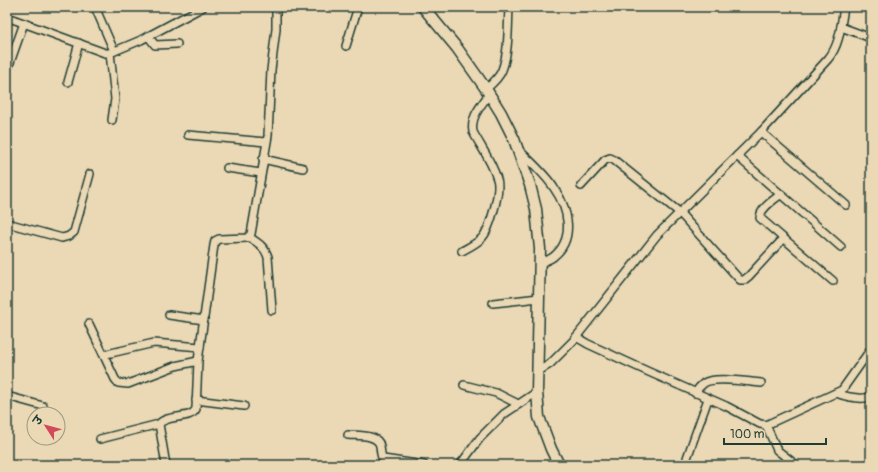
<svg xmlns="http://www.w3.org/2000/svg" width="878" height="472" font-family="Pangolin,'Playpen Sans Deva',sans-serif">
	<style>
		.lines { fill: none; stroke-linecap: round; stroke-linejoin: round }
		.minor-casing { stroke: #1f3d34; stroke-width: 10 }
		.highway-casing { stroke: #1f3d34; stroke-width: 13 }
		.minor { stroke: #ebd8b5; stroke-width: 7 }
		.highway { stroke: #ebd8b5; stroke-width: 10 }
	</style>
	<rect width="100%" height="100%" fill="#ebd8b5"/>
	<filter id="ink" filterUnits="userSpaceOnUse"><feTurbulence type="fractalNoise" baseFrequency=".025" numOctaves="2"/><feDisplacementMap in="SourceGraphic" scale="8" xChannelSelector="R" yChannelSelector="G"/><feConvolveMatrix kernelMatrix="1 2 1 2 8 2 1 2 1" color-interpolation-filters="sRGB"/></filter>
	<g filter="url(#ink)">
		<g class="lines">
			<g class="minor-casing">
				<g id="minor">
					<polyline points="95,7 114,51"/>
					<polyline points="7,17 105,53 110,53 141,40 203,7"/>
					<polyline points="841,27 871,38"/>
					<polyline points="148,36 155,45 177,44"/>
					<polyline points="346,46 358,7"/>
					<polyline points="110,53 115,99 112,120"/>
					<polyline points="7,71 24,23"/>
					<polyline points="68,82 79,43"/>
					<path d="M486 89C492 84 499 78 502 70 509 52 508 26 509 7"/>
					<polyline points="761,132 846,205"/>
					<polyline points="188,135 266,142"/>
					<path d="M519 150C531 162 545 174 554 188 568 208 576 239 553 257 549 260 544 261 539 264"/>
					<polyline points="737,156 841,247"/>
					<polyline points="263,159 303,168"/>
					<polyline points="227,168 261,173"/>
					<polyline points="581,186 605,160 610,158 614,160 679,212 740,280 744,280 749,276 783,239"/>
					<path d="M781 194C774 200 760 208 760 218L833 281"/>
					<polyline points="7,223 62,238 69,236 74,232 90,174"/>
					<path d="M249 237C258 243 265 247 268 257L272 310"/>
					<path d="M462 251C469 247 476 244 482 238 490 229 501 191 497 179 492 162 481 147 473 132 470 117 481 106 489 94"/>
					<polyline points="493,303 539,298"/>
					<polyline points="169,315 204,320"/>
					<polyline points="89,324 115,379 118,383 128,384 175,366 198,361"/>
					<polyline points="576,337 588,344 649,372 726,406 760,424 766,425 842,390 871,349"/>
					<polyline points="104,355 111,353 154,343 200,347"/>
					<path d="M537 372 550 364 573 341 657 235 761 132 828 59C840 45 841 25 844 7"/>
					<polyline points="464,385 496,393 518,404"/>
					<path d="M695 393C697 390 700 386 704 383 715 376 747 382 761 383"/>
					<path d="M836 393C847 397 859 400 871 397"/>
					<polyline points="7,396 43,406"/>
					<polyline points="196,400 244,406"/>
					<polyline points="766,425 777,450 796,465"/>
					<path d="M348 435C358 436 378 434 380 446 381 451 380 455 383 459L424 465"/>
					<polyline points="100,439 159,424"/>
					<polyline points="687,458 708,399"/>
					<path d="M166 465 159 424C167 414 191 420 196 409L198 361 214 245 215 241 219 239 247 238 251 234 268 136 271 70 276 29V7"/>
					<polyline points="460,465 480,438 504,414 537,392"/>
				</g>
			</g>
			<g class="highway-casing">
				<polyline id="highway" points="423,7 457,48 486,89 501,113 514,139 530,185 536,209 540,249 537,392 539,417 551,449 559,465"/>
			</g>
			<use href="#minor" class="minor"/>
			<use href="#highway" class="highway"/>
		</g>
	</g>
	<rect width="878" height="472" fill="none" stroke="#ebd8b5" stroke-width="24"/>
	<rect x="12" y="12" width="854" height="448" fill="none" stroke="#1f3d34" stroke-width="1.5" filter="url(#ink)"/>
	<g transform="translate(46 426) rotate(306)"><circle r="19" fill="#ebd8b5" stroke="#999a81"/>
	<path d="M0-3L7 15L0 10L-7 15Z" fill="#d1495b"/>
	<text y="-6" font-size="11" font-weight="bold" text-anchor="middle" fill="#1f3d34">उ</text>
	</g>
	<path d="M724 438v6h102v-6" fill="none" stroke="#1f3d34" stroke-width="2"/>
	<text x="730" y="438" font-size="12" fill="#1f3d34" stroke="#ebd8b5" stroke-width="3" paint-order="stroke">100 m</text>
</svg>
